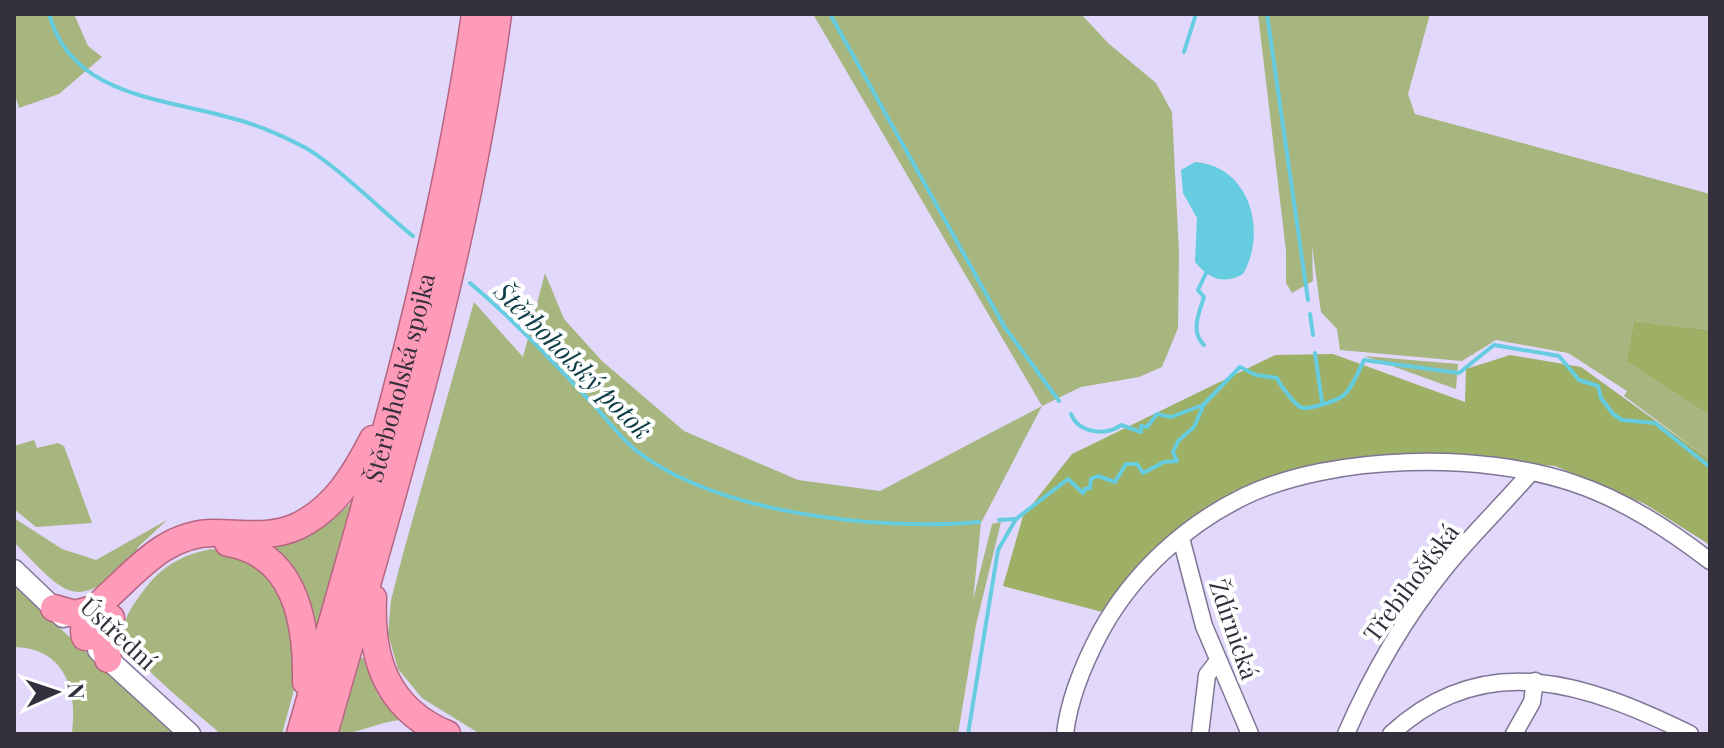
<svg xmlns="http://www.w3.org/2000/svg" width="1724" height="748" font-family="'Playfair Display',serif">
	<style>
		.green { fill: #a7b57f }
		.forest { fill: #9eaf66 }
		.water { fill: #66ccdf }
		.lines { fill: none; stroke-linecap: round; stroke-linejoin: round }
		.stream { stroke: #66ccdf; stroke-width: 4 }
		.minor-casing { stroke: #7f7695; stroke-width: 19 }
		.tertiary-casing { stroke: #7f7695; stroke-width: 23 }
		.trunk-casing { stroke: #b66582; stroke-width: 29 }
		.minor { stroke: #fff; stroke-width: 16 }
		.tertiary { stroke: #fff; stroke-width: 20 }
		.trunk { stroke: #fe9bb8; stroke-width: 26 }
		.labels { text-anchor: middle; dominant-baseline: central; stroke-width: 8; stroke-linejoin: round; paint-order: stroke }
		.street-label { font-size: 24px; fill: #332f3c; stroke: #fff }
		.water-label { font-size: 26px; font-style: italic; fill: #0f3f47; stroke: #fff }
	</style>
	<rect width="100%" height="100%" fill="#e2d8fb"/>
	<g class="green">
		<polygon points="14,14 74,14 88,46 102,57 59,94 19,108 14,92"/>
		<polygon points="813,14 1081,14 1108,43 1156,83 1172,112 1179,253 1178,328 1162,367 1139,377 1081,387 1042,406 981,523 973,600 992,524 1001,522 976,625 958,734 480,734 422,698 398,669 388,634 391,600 404,550 474,302 523,357 545,273 564,319 602,361 684,431 798,480 880,491 1042,406"/>
		<polygon points="1258,14 1430,14 1408,94 1415,114 1710,194 1710,330 1634,321 1626,361 1710,416 1710,460 1624,396 1627,391 1568,353 1496,340 1462,361 1340,350 1337,329 1321,312 1312,246 1313,281 1292,293 1286,283 1286,251"/>
		<polygon points="1364,356 1458,364 1456,389"/>
		<polygon points="34,440 37,448 58,443 64,446 92,523 36,527 14,509 14,446"/>
		<path d="M355 498 318 625H316C310 593 300 565 272 547 305 541 333 524 355 498Z"/>
		<path d="M14 518 62 549 96 560 167 520 137 548 141 554C75 611 71 601 14 542Z"/>
		<path d="M211 549 228 551 259 562 287 597 295 686 282 734H221C204 719 126 656 124 639 121 619 133 605 144 590 162 566 182 555 211 549Z"/>
		<path d="M14 585 173 734H72C78 690 65 648 14 647Z"/>
		<path d="M359 657 363 658 378 695 400 720C378 722 359 734 337 734Z"/>
	</g>
	<g class="forest">
		<polygon points="1634,321 1710,330 1710,416 1626,361"/>
		<polygon points="1333,354 1465,402 1466,369 1510,355 1581,367 1710,460 1710,545 1645,504 1555,466 1452,457 1263,484 1179,534 1110,614 1003,586 1023,516 1072,454 1275,355"/>
	</g>
	<path class="water" d="M1195 162C1249 166 1268 230 1243 274 1224 285 1209 279 1195 262L1197 218 1183 193 1181 170Z"/>
	<g class="lines">
		<g class="stream">
			<path d="M49 14C72 98 165 98 235 119 258 125 283 136 304 147 335 164 383 212 413 236"/>
			<polyline points="830,14 1004,326 1059,401"/>
			<polyline points="1267,14 1308,300"/>
			<polyline points="1184,52 1196,14"/>
			<path d="M470 283C514 320 552 361 592 403 607 419 621 439 638 452 719 514 880 531 979 522"/>
			<polyline points="1310,314 1313,335"/>
			<path d="M1204 345C1190 332 1199 313 1204 297L1198 290 1208 269"/>
			<polyline points="1315,353 1322,402"/>
			<path d="M1071 414C1079 434 1108 436 1121 425L1141 432V426L1147 427 1157 414 1171 417 1203 405"/>
			<polyline points="999,520 1016,519"/>
			<path d="M968 734 998 550 1016 519 1068 479 1083 493 1085 489 1090 488 1091 479 1098 476 1115 482 1126 464H1137L1143 473 1164 462 1177 461 1173 452 1178 441 1194 427 1204 404 1240 367 1256 375 1277 378C1280 385 1293 402 1300 407 1307 411 1341 400 1346 393 1354 384 1359 370 1364 360L1459 373 1494 345 1559 356 1579 380 1598 386 1601 398 1613 414 1622 420 1655 423 1710 467"/>
		</g>
		<g class="minor-casing">
			<g id="minor">
				<polyline points="1181,538 1204,626 1250,734"/>
				<path d="M1065 734C1069 698 1084 663 1101 631 1133 573 1185 525 1245 496 1334 454 1481 452 1573 483 1624 500 1668 529 1710 561"/>
				<polyline points="1200,734 1207,675 1217,662"/>
				<path d="M1346 734C1372 674 1403 620 1444 569 1471 535 1503 505 1531 472"/>
				<path d="M1391 734C1485 647 1588 684 1690 734"/>
				<polyline points="1514,734 1532,702 1535,681"/>
			</g>
		</g>
		<g class="tertiary-casing">
			<g id="tertiary">
				<polyline points="14,570 63,617"/>
				<polyline points="98,650 190,734"/>
			</g>
		</g>
		<g class="trunk-casing">
			<g id="trunk">
				<path d="M228 543C296 554 307 623 306 682"/>
				<path d="M373 598C370 659 387 709 447 734"/>
				<polyline points="54,608 75,614 96,608"/>
				<path d="M108 622 95 636 85 637C80 620 96 608 107 597 139 568 167 533 214 533 243 533 270 539 298 526 335 508 355 474 373 439"/>
				<polyline points="108,659 104,639 111,618"/>
				<path id="s1" d="M300 734C368 496 440 260 475 14"/>
				<path d="M324 734C392 496 466 260 498 14"/>
			</g>
		</g>
		<use href="#minor" class="minor"/>
		<use href="#tertiary" class="tertiary"/>
		<use href="#trunk" class="trunk"/>
	</g>
	<g class="labels">
		<g class="street-label">
			<text stroke="none"><textPath href="#s1" startOffset="370">Štěrboholská spojka</textPath></text>
			<text transform="translate(1410 582) rotate(-53)">Třebihošťská</text>
			<text transform="translate(1235 629) rotate(71)">Ždírnická</text>
			<text transform="translate(119 633) rotate(43)">Ústřední</text>
		</g>
		<g class="water-label">
			<text transform="translate(574 360) rotate(45)">Štěrboholský potok</text>
		</g>
	</g>
	<rect width="1724" height="748" fill="none" stroke="#332f3c" stroke-width="32"/>
	<g transform="translate(56 692) rotate(87)" stroke="#ffffff" stroke-width="6" paint-order="stroke">
	<path d="M0-6L14 30L0 20L-14 30Z" fill="#332f3c"/>
	<text y="-12" font-size="22" font-weight="bold" text-anchor="middle" fill="#332f3c">N</text>
	</g>
</svg>
